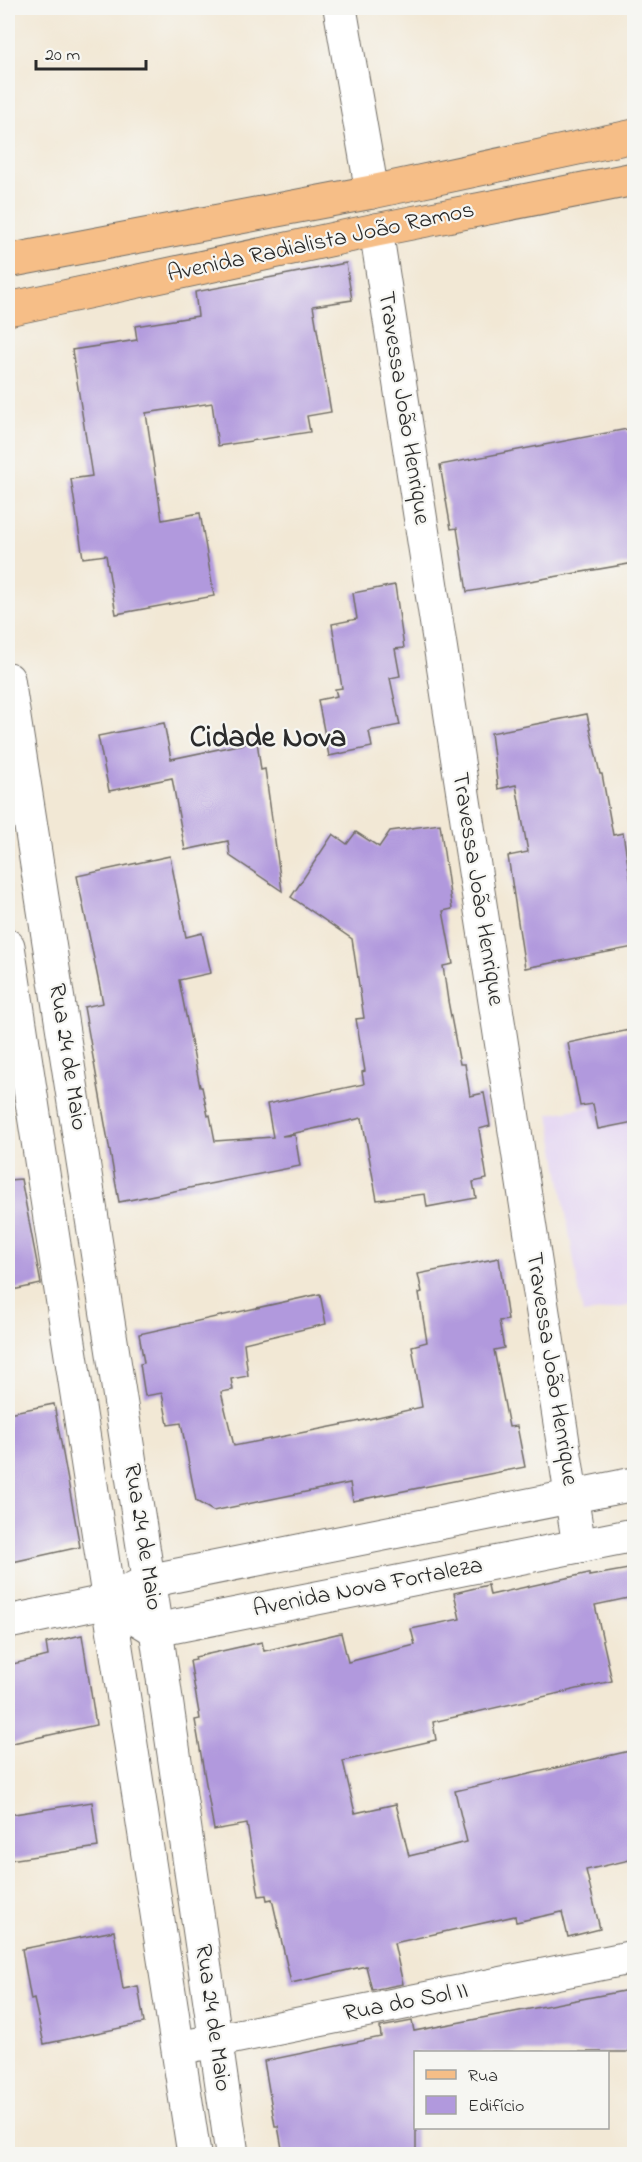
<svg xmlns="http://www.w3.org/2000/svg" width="642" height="2162" font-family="'Indie Flower',sans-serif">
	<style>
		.built { fill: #e3d3f3 }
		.building { fill: #b199dd }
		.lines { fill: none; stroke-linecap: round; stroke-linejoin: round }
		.street-casing { stroke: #716d66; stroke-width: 35 }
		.primary-casing { stroke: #716d66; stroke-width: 35 }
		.street { stroke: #fff; stroke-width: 33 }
		.primary { stroke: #f6be87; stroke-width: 33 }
		.labels { text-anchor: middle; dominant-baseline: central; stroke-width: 4.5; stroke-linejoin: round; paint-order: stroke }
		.street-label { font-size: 24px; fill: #2b2b2b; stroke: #f6f6f2 }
		.district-label { font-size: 30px; font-weight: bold; fill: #2b2b2b; stroke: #f6f6f2 }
	</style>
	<rect width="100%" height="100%" fill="#f6f6f2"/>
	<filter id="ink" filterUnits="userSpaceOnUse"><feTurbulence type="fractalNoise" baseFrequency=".0167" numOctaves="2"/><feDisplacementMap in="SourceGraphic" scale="12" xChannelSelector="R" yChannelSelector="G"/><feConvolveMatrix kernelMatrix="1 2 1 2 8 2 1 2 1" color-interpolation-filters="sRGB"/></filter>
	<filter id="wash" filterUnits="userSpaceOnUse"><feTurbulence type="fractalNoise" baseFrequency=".008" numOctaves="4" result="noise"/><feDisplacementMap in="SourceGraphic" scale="24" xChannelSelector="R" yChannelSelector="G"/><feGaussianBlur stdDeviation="1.35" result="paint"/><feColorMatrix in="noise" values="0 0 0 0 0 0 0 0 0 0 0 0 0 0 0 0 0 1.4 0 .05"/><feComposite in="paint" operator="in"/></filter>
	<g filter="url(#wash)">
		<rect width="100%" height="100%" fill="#f2e8d5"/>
		<polygon class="built" points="634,1099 634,1305 583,1314 549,1114"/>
		<g id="blocks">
			<g class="building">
				<polygon points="346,263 352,300 313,306 331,412 307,416 310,432 218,446 212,403 146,413 162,520 200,513 214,596 116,614 106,555 83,558 71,479 92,476 72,350 137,340 135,326 198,316 195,292"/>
				<polygon points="627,429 628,432 634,431 634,563 467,592 457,528 451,529 440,465"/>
				<polygon points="395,585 404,648 395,649 400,676 390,678 400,725 369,731 372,747 329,756 318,700 337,696 335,689 342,688 332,624 357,619 353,593"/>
				<polygon points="587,714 600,774 602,774 613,835 623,833 634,903 634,947 525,968 508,856 528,852 516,785 498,789 491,733"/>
				<polygon points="164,723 171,759 257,741 261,770 265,769 282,891 230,856 228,841 185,850 172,778 109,791 98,736"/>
				<polygon points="440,824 452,909 443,911 453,964 443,966 448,1001 460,1064 465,1064 470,1096 484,1093 490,1126 479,1129 487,1179 473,1182 476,1198 427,1207 425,1194 377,1200 362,1118 282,1136 295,1135 300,1166 119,1202 84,1007 103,1003 77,876 170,856 186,937 202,933 211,973 179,980 200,1087 202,1087 208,1116 210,1115 215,1141 273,1137 267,1104 364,1084 362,1072 365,1071 356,1019 364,1018 352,939 291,897 333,834 347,844 356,832 379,847 390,831"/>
				<polygon points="634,1029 634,1122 598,1129 593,1104 580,1106 568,1043"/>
				<polygon points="21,1179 41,1284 8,1291 8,1180"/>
				<polygon points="499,1258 508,1320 499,1321 504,1348 494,1350 509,1427 517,1426 525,1467 353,1501 350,1483 213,1511 196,1501 181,1423 168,1425 162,1393 145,1396 140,1364 144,1363 139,1334 320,1294 326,1324 244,1343 248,1376 231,1379 233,1390 221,1392 234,1446 356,1422 422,1407 412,1346 427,1342 419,1293 422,1292 418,1274"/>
				<polygon points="54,1404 80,1547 8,1563 8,1413"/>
				<polygon points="628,1569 633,1597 595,1605 612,1681 433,1722 436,1740 343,1761 355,1813 396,1804 409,1856 467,1842 455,1791 634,1750 634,1859 586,1870 600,1929 568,1937 562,1912 516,1922 515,1916 394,1943 403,1984 372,1990 366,1966 291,1983 272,1899 267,1900 266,1895 259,1896 247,1824 214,1830 195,1720 200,1719 190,1661 196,1660 195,1657 262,1642 264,1651 341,1633 348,1662 415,1645 411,1629 460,1619 454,1593 488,1585 490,1595 589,1573 589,1576"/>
				<polygon points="82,1635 96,1725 8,1744 8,1665 48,1656 46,1643"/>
				<polygon points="92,1802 98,1847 10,1860 8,1842 8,1815"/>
				<polygon points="114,1931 123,1989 138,1986 144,2023 44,2044 34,1999 31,2000 22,1949"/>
				<polygon points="634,1989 634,2052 416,2052 416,2154 283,2154 278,2126 275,2126 264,2061 381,2037 380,2027 412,2021 414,2031"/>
			</g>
		</g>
	</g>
	<g filter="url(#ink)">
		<use href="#blocks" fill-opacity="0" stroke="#716d66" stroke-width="1.5"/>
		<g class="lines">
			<g class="street-casing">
				<g id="street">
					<polyline points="340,8 372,192"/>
					<polyline points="376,230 579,1546"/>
					<polyline points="8,679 156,1630 232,2154"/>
					<polyline points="8,946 194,2154"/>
					<polyline points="138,1619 156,1630 634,1535"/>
					<polyline points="8,1622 109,1601 148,1581 634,1484"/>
					<polyline points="194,2045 634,1957"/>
				</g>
			</g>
			<g class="primary-casing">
				<g id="primary">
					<polyline points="8,261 372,192 634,136"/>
					<polyline points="8,309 376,230 634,179"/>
				</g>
			</g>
			<use href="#street" class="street"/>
			<use href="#primary" class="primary"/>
		</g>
	</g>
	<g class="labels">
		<g class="street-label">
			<text transform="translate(321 243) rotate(-12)">Avenida Radialista João Ramos</text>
			<text transform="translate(403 408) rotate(81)">Travessa João Henrique</text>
			<text transform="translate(477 889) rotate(81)">Travessa João Henrique</text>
			<text transform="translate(67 1057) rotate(81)">Rua 24 de Maio</text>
			<text transform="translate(551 1369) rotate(81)">Travessa João Henrique</text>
			<text transform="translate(142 1537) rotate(81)">Rua 24 de Maio</text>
			<text transform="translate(368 1588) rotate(-11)">Avenida Nova Fortaleza</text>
			<text transform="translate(406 2003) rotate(-11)">Rua do Sol II</text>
			<text transform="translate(212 2018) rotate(82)">Rua 24 de Maio</text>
		</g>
		<g class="district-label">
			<text x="268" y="739">Cidade Nova</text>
		</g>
	</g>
	<rect width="642" height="2162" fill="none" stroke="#f6f6f2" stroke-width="30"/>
	<rect x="414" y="2051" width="195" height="78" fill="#f6f6f2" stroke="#a5a5a2" stroke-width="1.5"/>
	<rect x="426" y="2070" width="30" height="9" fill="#f6be87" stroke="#a5a5a2" stroke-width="1.5"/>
	<text x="468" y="2081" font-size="18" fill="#2b2b2b">Rua</text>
	<rect x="426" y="2096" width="30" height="18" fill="#b199dd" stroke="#a5a5a2" stroke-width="1.5"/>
	<text x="468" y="2111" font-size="18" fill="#2b2b2b">Edifício</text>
	<path d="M36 60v9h110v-9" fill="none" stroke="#2b2b2b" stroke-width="3"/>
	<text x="45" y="60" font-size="18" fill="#2b2b2b" stroke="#f6f6f2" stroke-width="4.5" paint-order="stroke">20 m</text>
</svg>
